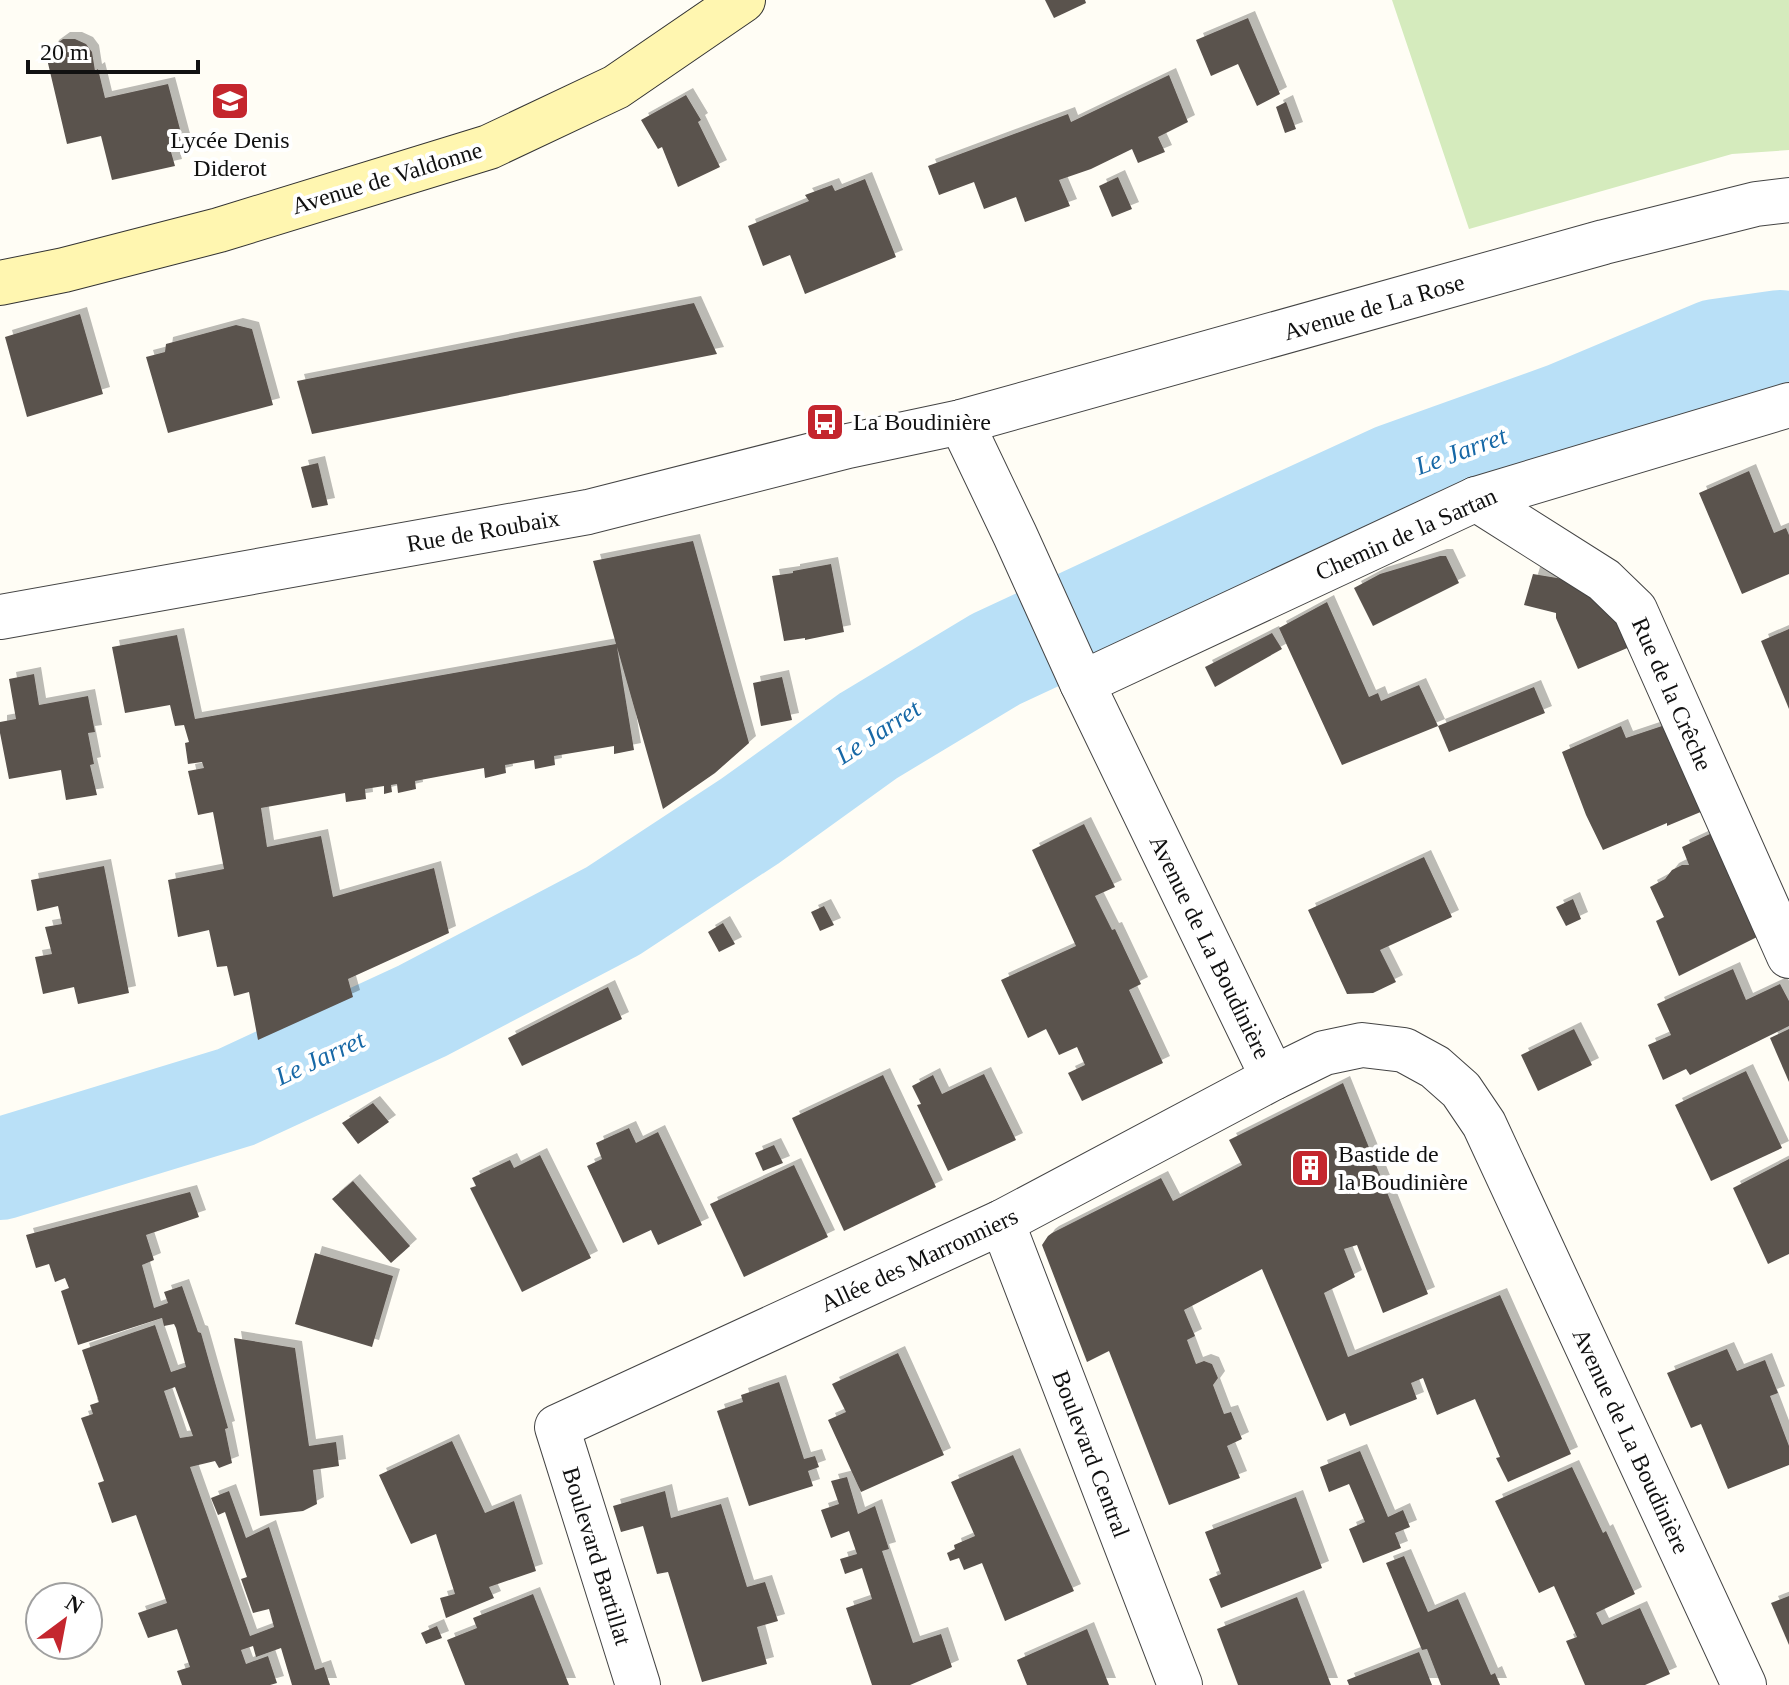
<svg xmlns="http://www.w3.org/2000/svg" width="1789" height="1685" font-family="'Times New Roman',serif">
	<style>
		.green { fill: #d5ebbd }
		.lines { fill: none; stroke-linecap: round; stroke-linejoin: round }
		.river { stroke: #b9e0f7; stroke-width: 102 }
		.building { fill: #5a524d; fill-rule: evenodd; filter: url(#shadow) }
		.street-casing { stroke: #444; stroke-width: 46 }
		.secondary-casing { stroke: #333; stroke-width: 46 }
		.street { stroke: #fff; stroke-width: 44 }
		.secondary { stroke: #fff6b0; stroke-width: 44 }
		.labels { text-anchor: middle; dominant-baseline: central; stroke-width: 8; stroke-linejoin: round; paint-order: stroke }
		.poi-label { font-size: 24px; fill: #111; stroke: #fff; text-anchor: start }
		.street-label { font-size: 24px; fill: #111; stroke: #fff }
		.water-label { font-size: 26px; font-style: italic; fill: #1768a6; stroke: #fff }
	</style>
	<defs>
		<filter id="shadow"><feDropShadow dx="7" dy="-7" stdDeviation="0" flood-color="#0004"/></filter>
	</defs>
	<rect width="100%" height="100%" fill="#fffdf5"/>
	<polygon class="green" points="1392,0 1789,0 1789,150 1732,154 1469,229"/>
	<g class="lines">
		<polyline class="river" points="0,1169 236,1097 422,1011 613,911 750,821 868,736 996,659 1256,538 1396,474 1566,413 1716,350 1780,341"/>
	</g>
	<g class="building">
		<polygon points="1045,0 1085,0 1086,3 1054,18"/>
		<polygon points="1248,18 1280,94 1257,106 1238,64 1211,76 1196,40"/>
		<polygon points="63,39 75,39 86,44 92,52 95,71 98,69 105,98 168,84 185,148 171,152 175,166 112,180 101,136 67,144 47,59 52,47"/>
		<polygon points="1169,75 1188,122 1158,137 1165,152 1138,163 1132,149 1091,169 1059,180 1070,206 1025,222 1016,197 984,209 974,182 939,195 928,166 1068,114 1071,122"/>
		<polygon points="686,95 701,120 698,122 720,167 678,187 662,147 658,149 641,120"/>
		<polygon points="1286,102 1296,129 1285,133 1276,107"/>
		<polygon points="1118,177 1132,209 1112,217 1099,186"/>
		<polygon points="865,179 896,257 805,294 790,255 763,266 748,226 809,201 805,195 832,185 835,191"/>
		<polygon points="694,303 717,354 312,434 297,381"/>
		<polygon points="80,314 103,394 27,417 5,337"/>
		<polygon points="236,325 252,329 273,405 168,433 146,357 165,352 166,344"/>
		<polygon points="318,463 328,505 312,508 301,467"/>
		<polygon points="1749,471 1774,533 1786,528 1789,535 1789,574 1742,594 1699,493"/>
		<polygon points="693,541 749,743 715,773 663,809 617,647 634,750 614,754 614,746 554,756 555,765 535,769 534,760 505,765 506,773 485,778 484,768 415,781 416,789 398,793 397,784 391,785 392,792 384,794 384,786 365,789 366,799 346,802 345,793 261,808 267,847 321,836 333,897 434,868 449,933 348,979 353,997 258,1040 249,992 234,996 227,966 217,967 209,930 178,937 168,880 224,869 213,812 198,815 188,771 204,768 202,762 188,764 185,743 189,742 184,725 175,726 170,705 125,713 112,647 177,635 195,719 616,644 593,561"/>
		<polygon points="1440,556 1446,556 1459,583 1373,626 1354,588 1380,574"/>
		<polygon points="831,564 844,632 805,640 805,638 784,641 772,576 793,573 793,571"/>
		<polygon points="1533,574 1569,580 1606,600 1632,646 1578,669 1556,618 1556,613 1524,605"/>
		<polygon points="1327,602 1369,697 1378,693 1381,701 1419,685 1438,726 1342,765 1279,628"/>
		<polygon points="1789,629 1789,709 1761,641"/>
		<polygon points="1272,633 1282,649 1215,687 1205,667"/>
		<polygon points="34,674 39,705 88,696 95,732 88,733 94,764 90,765 97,795 66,800 61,770 9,779 0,733 0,722 16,719 9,679"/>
		<polygon points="782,677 792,720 761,726 753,683"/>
		<polygon points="1534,687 1545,713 1449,752 1438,726"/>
		<polygon points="1665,725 1703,811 1667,826 1667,823 1603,850 1586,815 1562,752 1621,726 1626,738"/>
		<polygon points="1084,824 1115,887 1095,896 1112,930 1115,929 1141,984 1129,990 1163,1063 1082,1101 1068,1073 1085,1065 1077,1047 1059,1055 1046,1029 1028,1038 1001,980 1076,946 1032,850"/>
		<polygon points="1712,833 1757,937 1679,976 1656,921 1664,917 1650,887 1665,879 1672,870 1682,865 1689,865 1682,847"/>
		<polygon points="1424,857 1452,917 1380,950 1396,982 1373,993 1347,994 1308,910"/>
		<polygon points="104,866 129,993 78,1004 74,987 43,994 35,957 52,954 45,927 62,924 58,906 37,911 31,880"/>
		<polygon points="1573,899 1581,919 1566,926 1556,907"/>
		<polygon points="824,906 834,925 820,931 811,912"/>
		<polygon points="723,923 735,944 719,952 708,932"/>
		<polygon points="1733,969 1746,1000 1780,984 1789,1001 1789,1026 1690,1075 1686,1069 1663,1080 1648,1045 1671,1035 1657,1004"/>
		<polygon points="608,987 622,1019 522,1066 508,1038"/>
		<polygon points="1574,1029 1592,1065 1538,1091 1521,1055"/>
		<polygon points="1789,1029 1789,1082 1770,1038"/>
		<polygon points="1746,1071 1782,1148 1711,1181 1675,1105"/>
		<polygon points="984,1074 1016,1140 948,1171 917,1105 921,1104 912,1086 933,1075 942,1094"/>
		<polygon points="883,1075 936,1187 844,1231 792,1118"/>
		<polygon points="1343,1083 1428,1294 1383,1313 1357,1245 1344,1249 1355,1277 1324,1293 1348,1357 1500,1295 1571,1454 1508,1482 1496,1458 1500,1457 1475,1399 1437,1415 1423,1378 1411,1383 1417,1399 1350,1426 1345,1413 1327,1421 1262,1269 1184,1310 1195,1336 1187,1340 1196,1364 1204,1361 1212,1364 1218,1378 1213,1385 1224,1414 1231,1412 1242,1439 1227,1446 1240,1478 1169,1505 1109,1351 1087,1362 1042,1245 1048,1236 1052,1233 1161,1178 1173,1201 1242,1165 1229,1140"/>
		<polygon points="373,1103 389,1122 358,1144 342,1123"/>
		<polygon points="629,1128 636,1143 658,1132 702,1225 658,1245 651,1230 623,1243 587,1166 602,1159 596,1143"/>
		<polygon points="774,1145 783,1163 763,1171 755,1153"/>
		<polygon points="540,1155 591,1258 522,1292 470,1188 476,1186 472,1178 510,1160 514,1168"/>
		<polygon points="1789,1159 1789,1254 1768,1264 1733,1188"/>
		<polygon points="794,1165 828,1237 744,1277 710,1204"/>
		<polygon points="353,1181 410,1246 391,1263 332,1199"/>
		<path d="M190 1192 199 1217 146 1235 154 1260 142 1265 154 1308 168 1303 164 1292 182 1286 198 1332 201 1333 228 1428 225 1429 232 1463 219 1468 215 1461 190 1467 250 1636 274 1627 269 1609 253 1613 241 1579 247 1577 225 1512 218 1515 211 1498 229 1491 246 1538 269 1527 315 1670 324 1667 330 1685H292L281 1648 256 1657 253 1646 241 1650 246 1664 268 1656 277 1683 270 1685H182L177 1671 190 1667 177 1629 148 1638 138 1613 167 1603 136 1515 112 1523 98 1483 104 1481 81 1418 93 1414 90 1405 99 1402 82 1350 155 1325 171 1372 186 1367 176 1328 174 1324 164 1326 162 1318 78 1345 61 1291 69 1288 65 1278 55 1282 49 1264 36 1268 26 1235ZM175 1387 193 1436 180 1438 164 1391Z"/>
		<polygon points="315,1253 393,1276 372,1347 295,1324"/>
		<polygon points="234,1338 295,1348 309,1446 336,1442 339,1466 313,1470 317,1504 303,1511 260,1516"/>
		<polygon points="1727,1349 1737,1371 1765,1360 1778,1393 1770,1396 1789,1446 1789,1465 1728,1489 1701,1424 1691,1428 1667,1373"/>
		<polygon points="898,1353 944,1455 861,1492 828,1420 846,1412 832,1384"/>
		<polygon points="779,1382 804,1459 815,1456 819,1467 808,1471 813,1486 749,1506 717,1411 743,1402 741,1395"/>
		<polygon points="452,1441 485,1513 514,1501 536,1571 489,1587 494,1598 446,1618 440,1598 455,1594 436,1534 411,1544 379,1475"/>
		<polygon points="1360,1451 1388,1517 1403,1510 1410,1527 1395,1533 1401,1548 1363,1563 1349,1529 1365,1522 1349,1484 1329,1492 1320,1467"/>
		<polygon points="1013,1455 1074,1591 1005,1621 982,1563 964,1570 959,1558 950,1561 947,1553 955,1549 954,1545 975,1536 951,1482"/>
		<polygon points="1572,1467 1603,1533 1606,1531 1635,1594 1596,1613 1602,1625 1640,1608 1670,1674 1645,1685 1585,1685 1566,1641 1577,1637 1554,1586 1539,1593 1495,1501"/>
		<polygon points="847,1477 858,1514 875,1506 889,1549 882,1551 913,1643 941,1634 952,1667 910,1685 872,1685 846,1608 872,1599 862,1568 845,1574 840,1559 857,1554 849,1531 831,1538 821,1510 839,1504 831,1481"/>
		<polygon points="665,1491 671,1518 721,1504 747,1587 765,1582 778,1621 757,1627 767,1664 702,1682 668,1572 657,1574 643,1526 621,1532 613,1506"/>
		<polygon points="1296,1497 1322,1568 1221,1608 1209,1579 1221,1574 1205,1532"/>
		<polygon points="1404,1556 1428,1612 1458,1599 1491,1675 1495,1673 1500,1685 1441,1685 1427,1649 1422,1650 1386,1563"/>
		<polygon points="533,1594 569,1685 465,1685 447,1640 477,1628 473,1618"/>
		<polygon points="1789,1596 1789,1645 1771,1603"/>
		<polygon points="1297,1597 1331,1685 1238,1685 1217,1629"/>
		<polygon points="437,1626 442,1638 426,1644 421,1633"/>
		<polygon points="1087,1629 1109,1685 1027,1685 1017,1660"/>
		<polygon points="1419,1652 1432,1685 1349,1685 1347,1680"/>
	</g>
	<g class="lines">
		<g class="street-casing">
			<g id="street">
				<polyline points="961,422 1015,535 1082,683 1273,1078"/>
				<polyline points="1476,499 1604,580 1635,610 1789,956"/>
				<polyline points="0,617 588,512 848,446 961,422 1604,242 1756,204 1789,200"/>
				<polyline points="1082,683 1476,499 1789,405"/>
				<polyline points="1002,1222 1180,1685"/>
				<polyline points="638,1685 557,1427 1002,1222 1273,1078 1324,1053 1362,1045 1404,1050 1435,1067 1461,1090 1484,1124 1744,1685"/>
			</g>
		</g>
		<g class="secondary-casing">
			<polyline id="secondary" points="0,283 64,270 219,230 489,147 616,87 743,0"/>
		</g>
		<use href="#street" class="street"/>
		<use href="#secondary" class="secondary"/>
	</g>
	<defs>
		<g id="school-square" transform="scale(2)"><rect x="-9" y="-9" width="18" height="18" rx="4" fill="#c4262e" stroke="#fff"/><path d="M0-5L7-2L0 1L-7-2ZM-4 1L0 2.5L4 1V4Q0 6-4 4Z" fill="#fff"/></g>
		<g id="bus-square" transform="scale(2)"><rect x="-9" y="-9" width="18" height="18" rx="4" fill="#c4262e" stroke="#fff"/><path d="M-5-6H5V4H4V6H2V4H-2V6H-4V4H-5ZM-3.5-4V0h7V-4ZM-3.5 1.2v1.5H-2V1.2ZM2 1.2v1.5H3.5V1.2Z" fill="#fff"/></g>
		<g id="building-square" transform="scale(2)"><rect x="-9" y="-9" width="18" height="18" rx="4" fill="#c4262e" stroke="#fff"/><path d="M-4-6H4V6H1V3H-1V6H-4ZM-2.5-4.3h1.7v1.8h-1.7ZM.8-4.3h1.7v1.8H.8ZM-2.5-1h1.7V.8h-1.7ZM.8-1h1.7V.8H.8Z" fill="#fff"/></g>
	</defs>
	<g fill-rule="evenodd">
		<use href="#school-square" x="230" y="101"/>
		<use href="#bus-square" x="825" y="422"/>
		<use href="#building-square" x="1310" y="1168"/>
	</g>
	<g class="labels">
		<g class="poi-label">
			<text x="230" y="140" text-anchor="middle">Lycée Denis<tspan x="230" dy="28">Diderot</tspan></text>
			<text x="853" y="422">La Boudinière</text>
			<text x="1338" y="1154">Bastide de<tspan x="1338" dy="28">la Boudinière</tspan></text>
		</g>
		<g class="street-label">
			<text transform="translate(387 178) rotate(-17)">Avenue de Valdonne</text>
			<text transform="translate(1374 307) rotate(-16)">Avenue de La Rose</text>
			<text transform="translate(483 531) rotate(-10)">Rue de Roubaix</text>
			<text transform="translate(1406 534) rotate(-24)">Chemin de la Sartan</text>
			<text transform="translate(1672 694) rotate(66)">Rue de la Crêche</text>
			<text transform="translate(1210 947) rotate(64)">Avenue de La Boudinière</text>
			<text transform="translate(919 1260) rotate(-25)">Allée des Marronniers</text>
			<text transform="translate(1631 1441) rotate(65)">Avenue de La Boudinière</text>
			<text transform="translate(1091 1454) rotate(69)">Boulevard Central</text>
			<text transform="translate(597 1556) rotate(73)">Boulevard Bartillat</text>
		</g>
		<g class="water-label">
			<text transform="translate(1461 451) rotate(-20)">Le Jarret</text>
			<text transform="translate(878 732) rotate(-33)">Le Jarret</text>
			<text transform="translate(320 1058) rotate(-25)">Le Jarret</text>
		</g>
	</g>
	<g transform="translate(64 1621) rotate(32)"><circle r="38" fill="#ffffff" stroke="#a0a0a0" stroke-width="2"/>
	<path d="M0-6L14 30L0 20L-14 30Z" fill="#c4262e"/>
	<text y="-12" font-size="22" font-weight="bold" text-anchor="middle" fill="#111111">N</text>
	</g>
	<path d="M28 60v12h170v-12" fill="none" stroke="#111111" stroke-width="4"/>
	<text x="40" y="60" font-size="24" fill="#111111" stroke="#ffffff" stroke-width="6" paint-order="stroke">20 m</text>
</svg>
